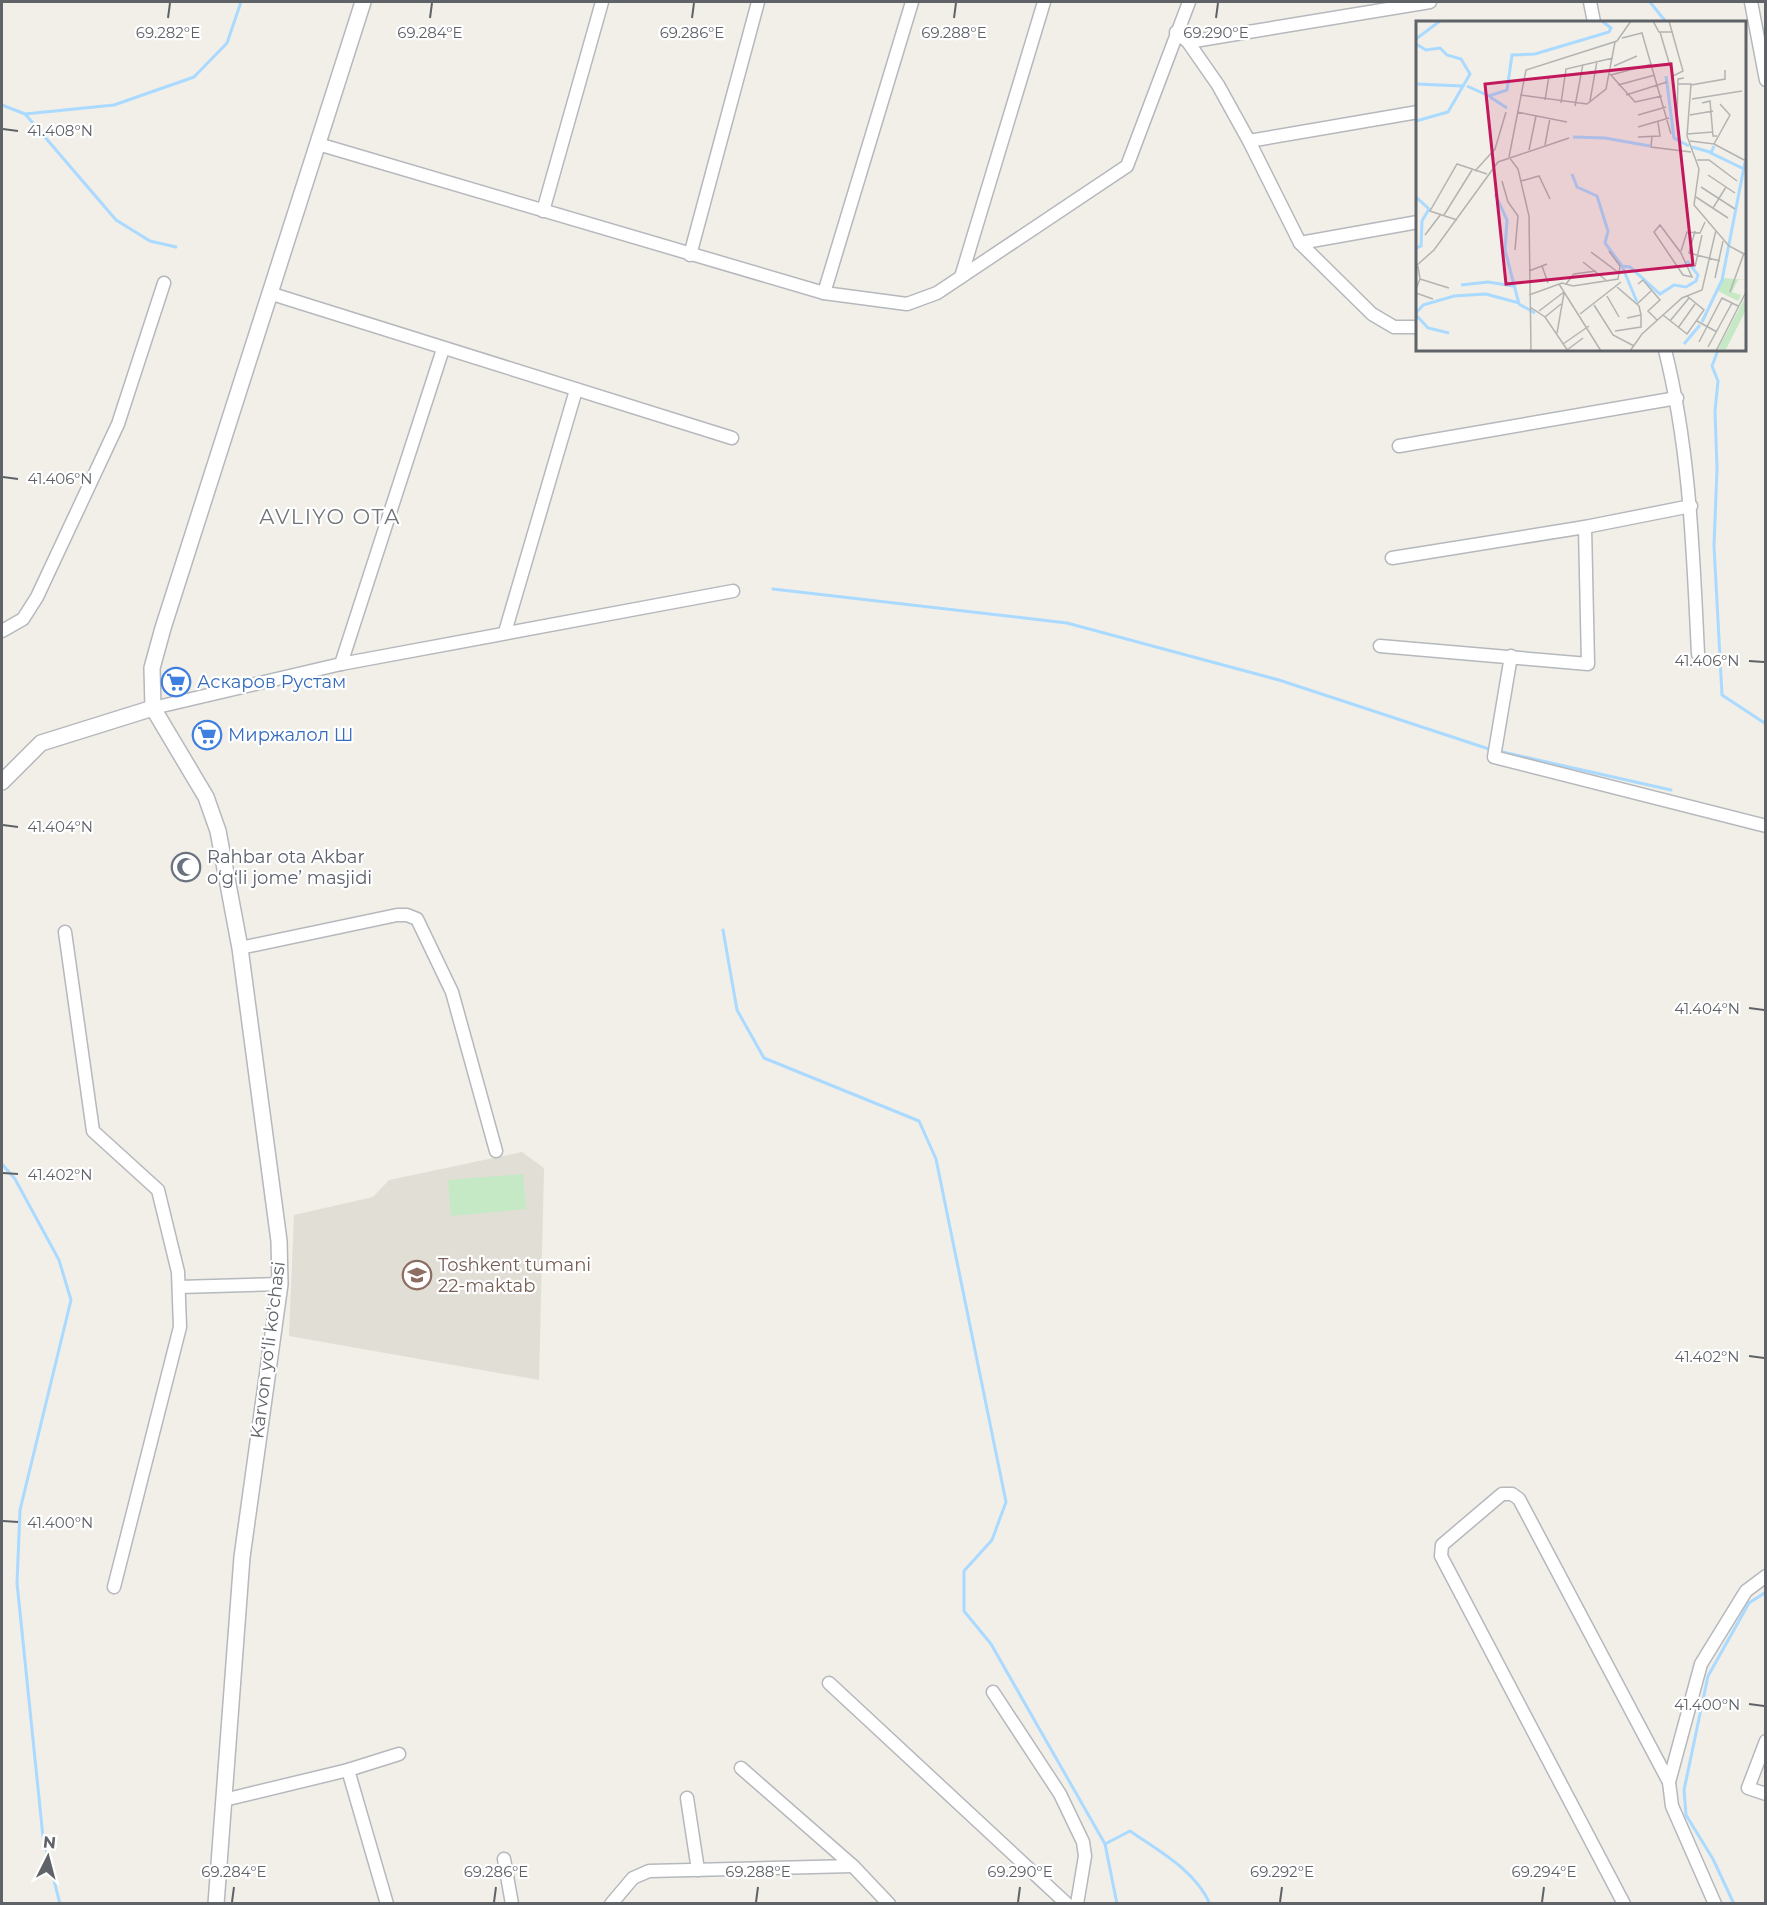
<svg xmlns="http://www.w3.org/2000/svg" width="1767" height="1905" font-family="Montserrat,sans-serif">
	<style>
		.education { fill: #e1ded6 }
		.green { fill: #c5e8c5 }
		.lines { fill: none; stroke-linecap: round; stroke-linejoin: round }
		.stream { stroke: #aadaff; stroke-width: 3 }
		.minor-casing { stroke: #b5b8bc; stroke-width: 15 }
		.tertiary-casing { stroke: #b5b8bc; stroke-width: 18 }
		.minor { stroke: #fff; stroke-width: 12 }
		.tertiary { stroke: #fff; stroke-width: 15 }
		.ticks { fill: none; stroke: #5f6368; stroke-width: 2 }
		.labels { text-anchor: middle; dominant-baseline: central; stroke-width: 4.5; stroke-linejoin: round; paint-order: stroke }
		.shop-label { font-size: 18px; fill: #366cbe; stroke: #fff; text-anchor: start }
		.worship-label { font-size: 18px; fill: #5b616d; stroke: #fff; text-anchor: start }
		.education-label { font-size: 18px; fill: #785e54; stroke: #fff; text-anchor: start }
		.street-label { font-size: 18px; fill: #5f6368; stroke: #fff }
		.quarter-label { font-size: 21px; letter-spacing: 1.5px; fill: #70757a; stroke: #fff }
		.inset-river { fill: none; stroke: #aadaff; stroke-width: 3 }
		.inset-road { fill: none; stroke: #b3b3b1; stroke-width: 1.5 }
		.view { fill: #c2185b; fill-opacity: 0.15; stroke: #c2185b; stroke-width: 3 }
		.inset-edge { fill: none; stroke: #5f6368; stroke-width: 3 }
		.ticks-label { font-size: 15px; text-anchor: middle; fill: #5f6368; stroke: #fff; stroke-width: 4.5; stroke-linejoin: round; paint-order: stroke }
	</style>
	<rect width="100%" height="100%" fill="#f1efe8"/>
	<polygon class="education" points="522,1152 544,1168 539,1380 289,1336 294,1215 373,1197 389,1180"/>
	<polygon class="green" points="523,1174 526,1209 451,1216 448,1180"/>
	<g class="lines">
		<g class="stream">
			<polyline points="1650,2 1666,22"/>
			<polyline points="2,105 25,114 114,105 194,77 227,43 241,2"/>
			<polyline points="26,115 116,220 150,241 176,247"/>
			<polyline points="1718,350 1712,366 1718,381 1715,411 1717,469 1714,546 1722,695 1766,724"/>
			<polyline points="773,589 1067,623 1279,680 1492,750"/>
			<polyline points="1498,751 1671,790"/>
			<polyline points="723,930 737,1010 764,1058 919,1121 936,1159 1006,1502 992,1540 964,1571 964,1611 991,1644 1105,1844 1117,1904"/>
			<polyline points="2,1164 15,1179 59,1260 71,1300 20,1510 17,1583 43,1837 60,1904"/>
			<path d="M1105 1844 1130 1831C1159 1851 1196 1871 1210 1904"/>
			<polyline points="1734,1904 1713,1859 1686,1815 1684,1790 1708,1676 1749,1603 1766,1592"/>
		</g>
		<g class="minor-casing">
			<g id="minor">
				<polyline points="1590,2 1594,22"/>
				<polyline points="1751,2 1766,80"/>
				<polyline points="1176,32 1188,42 1218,85 1249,141 1300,243 1372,314 1394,327 1418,327"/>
				<polyline points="1188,42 1430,2"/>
				<polyline points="1249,141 1418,112"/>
				<polyline points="318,144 824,293 907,304 937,293 1127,166 1189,2"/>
				<polyline points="543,211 602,2"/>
				<polyline points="1300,243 1418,222"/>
				<polyline points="690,255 758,2"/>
				<polyline points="961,277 1044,2"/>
				<polyline points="269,293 732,438"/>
				<polyline points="824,293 912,2"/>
				<path d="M1665 350C1690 450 1693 551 1698 654"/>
				<polyline points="1399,446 1677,398"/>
				<polyline points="1392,558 1585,527 1691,506"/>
				<polyline points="2,631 23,619 37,597 118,424 164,283"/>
				<polyline points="505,632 576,390"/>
				<polyline points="1380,646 1588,664 1585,527"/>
				<polyline points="1511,656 1494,757 1766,826"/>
				<polyline points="341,664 443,349"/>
				<polyline points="153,708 341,664 733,591"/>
				<polyline points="65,932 93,1131 158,1190 178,1272 180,1327 114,1587"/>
				<polyline points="240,948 397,915 407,915 417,919 452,992 496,1151"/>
				<polyline points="179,1287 280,1284"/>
				<polyline points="829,1683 1067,1904"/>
				<polyline points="993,1692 1060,1794 1083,1842 1085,1856 1077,1904"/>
				<polyline points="1766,1741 1748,1788 1766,1794"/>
				<polyline points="741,1768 853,1866 889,1904"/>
				<polyline points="348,1770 387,1904"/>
				<polyline points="1669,1782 1701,1664 1746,1591 1766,1576"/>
				<polyline points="687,1798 698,1870"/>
				<polyline points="224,1800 348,1770 399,1754"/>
				<polyline points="504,1859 512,1904"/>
				<polyline points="611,1904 633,1878 649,1871 853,1866"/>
				<polyline points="1624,1904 1441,1556 1442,1545 1502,1494 1512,1494 1519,1499 1669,1782 1672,1806 1715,1904"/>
			</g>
		</g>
		<g class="tertiary-casing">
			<g id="tertiary">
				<polyline points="2,782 41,743 153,708"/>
				<polyline points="216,1904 242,1557 280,1284 279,1241 240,948 218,831 206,797 153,708 152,668 163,628 363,2"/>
			</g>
		</g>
		<use href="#minor" class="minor"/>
		<use href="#tertiary" class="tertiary"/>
	</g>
	<path class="ticks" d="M168 18 170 3M430 18 432 3M692 18 694 3M954 18 956 3M1216 18 1218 3M3 129 18 131M3 477 18 479M1749 661 1764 662M3 825 18 827M1749 1008 1764 1010M3 1173 18 1174M1749 1356 1764 1358M3 1521 18 1522M1749 1704 1764 1706M232 1902 234 1887M494 1902 496 1887M756 1902 758 1887M1018 1902 1020 1887M1280 1902 1282 1887M1542 1902 1544 1887"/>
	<defs>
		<g id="supermarket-ring" transform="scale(1.5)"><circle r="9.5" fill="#fff" stroke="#3f7fe0" stroke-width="1.5"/><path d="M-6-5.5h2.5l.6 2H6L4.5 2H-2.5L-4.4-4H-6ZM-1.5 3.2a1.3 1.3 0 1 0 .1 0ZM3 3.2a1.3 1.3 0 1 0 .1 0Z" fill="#3f7fe0"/></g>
		<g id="mosque-ring" transform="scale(1.5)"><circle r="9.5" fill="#fff" stroke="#6b7280" stroke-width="1.5"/><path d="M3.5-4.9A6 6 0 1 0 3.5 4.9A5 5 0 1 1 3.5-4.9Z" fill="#6b7280"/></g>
		<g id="school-ring" transform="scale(1.5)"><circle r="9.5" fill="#fff" stroke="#8d6e63" stroke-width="1.5"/><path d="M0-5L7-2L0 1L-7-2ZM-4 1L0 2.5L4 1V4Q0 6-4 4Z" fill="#8d6e63"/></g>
	</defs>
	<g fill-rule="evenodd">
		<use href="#supermarket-ring" x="176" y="682"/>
		<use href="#supermarket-ring" x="207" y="735"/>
		<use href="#mosque-ring" x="186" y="867"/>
		<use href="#school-ring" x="417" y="1275"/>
	</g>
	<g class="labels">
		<g class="shop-label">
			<text x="197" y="682">Аскаров Рустам</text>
			<text x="228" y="735">Миржалол Ш</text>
		</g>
		<g class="worship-label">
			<text x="207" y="857">Rahbar ota Akbar<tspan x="207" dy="21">o‘g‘li jome’ masjidi</tspan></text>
		</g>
		<g class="education-label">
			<text x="438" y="1265">Toshkent tumani<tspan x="438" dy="21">22-maktab</tspan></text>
		</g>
		<g class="street-label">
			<text transform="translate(268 1350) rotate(-83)">Karvon yo‘li ko'chasi</text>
		</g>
		<g class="quarter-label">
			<text x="330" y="516">AVLIYO OTA</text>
		</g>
	</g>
	<g transform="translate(1416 21)">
		<rect width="330" height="330" fill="#f1efe8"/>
		<path d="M307 257 330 259H322L316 271 325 274 322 280 302 270ZM330 275V289L310 328H302Z" fill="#c5e8c5"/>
		<path class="inset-river" d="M0 18 24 0M0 23 10 29 24 27 31 34 45 38 54 53 32 91 0 100M250 55 258 117 273 125M0 63 46 65M51 65 73 75 91 69 96 34 119 33 193 11 195 7 186 0M74 76 91 87M157 116 189 117 234 125M298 125 295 132 330 149M276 126 294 131M156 153 161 166 181 175 192 210 189 222 206 245 221 281M79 173 91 199 89 229 103 283 119 292M0 176 13 188 6 200 5 225 0 227M206 245 214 246 244 273 258 264 270 266 280 260 282 254 271 240M45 264 72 261 97 265M0 292 7 284 38 275 70 273 103 282M0 294 12 307 33 312M286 301 306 259 329 141M268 323 284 304"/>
		<path class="inset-road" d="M237 0 243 11H257M244 11 257 55 267 50 253 0M206 17 226 12 255 113M198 45 221 35M194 53 219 81 246 75M195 54 236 43M262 63H275L271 115 283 148 278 184 313 225 330 234M202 64 239 54M275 64 309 58V49M104 74 171 83 190 68 199 21M210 74 251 61M276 78 326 70M129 79 133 55M174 80 181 40M145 82 150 48 197 37M286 82 294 80 297 115H301M159 85 167 43M101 91 151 101M222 94 250 86M274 94 297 90M261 99 262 58 268 57M222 106 253 97M271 113 297 111M236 115 235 126 275 131M222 116 244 115 242 101M274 120 298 123 314 94 304 83M298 123 330 140M129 124 134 97M113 129 120 95M93 136 110 49 201 20 215 0M93 136 102 148 113 195 115 330M281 139H293L321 160M59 150 79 128 90 91M292 154 319 172M86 160 92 181 102 195 99 229M105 160 123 155 134 178M285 166 319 188M280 176 312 197M297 187 310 166M28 194 56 149M41 199 14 190 41 143 71 153M244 204 265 232 276 256 267 254 238 211ZM279 210 273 232 304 240M9 214 25 193M265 230 271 211 284 212 289 201M175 231 203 252M167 241 191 260M0 245 18 229 82 141 153 117M126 245 132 262M279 246 286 214M113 250 131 243M299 257 307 220M4 258 33 267M143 263 185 330M150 263 158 253 180 250M222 263 227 259 244 279 232 290 241 299M201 266 223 285 225 294 211 297M0 268 4 258 2 245M314 271 328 232M0 272 17 278M113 274 146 262 157 265 202 258 204 245 193 230M191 275 203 296M221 283 235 270M178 284 197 314 218 325M114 286 129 296 152 330M123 290 148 271M164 293 205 261M247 294 271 313 288 289 271 275M129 296 145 283M254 300 273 277M281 300 301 311M262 307 279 283M199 310 225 306V294M141 312 148 272M283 321 306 277 322 285M147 323 173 305M292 326 316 282M151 329 167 317M214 330 226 313 266 277 286 269 300 209M300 330 330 271"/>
		<path class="view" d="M255 43 277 244 90 263 69 63Z"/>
		<rect width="330" height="330" class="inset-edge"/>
	</g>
	<g class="ticks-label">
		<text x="168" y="38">69.282°E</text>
		<text x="430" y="38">69.284°E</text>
		<text x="692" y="38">69.286°E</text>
		<text x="954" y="38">69.288°E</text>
		<text x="1216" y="38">69.290°E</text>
		<text x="60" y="136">41.408°N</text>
		<text x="60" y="484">41.406°N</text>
		<text x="1707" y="666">41.406°N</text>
		<text x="60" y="832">41.404°N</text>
		<text x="1707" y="1014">41.404°N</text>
		<text x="60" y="1180">41.402°N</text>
		<text x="1707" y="1362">41.402°N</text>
		<text x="60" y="1528">41.400°N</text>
		<text x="1707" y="1710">41.400°N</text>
		<text x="234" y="1877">69.284°E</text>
		<text x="496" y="1877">69.286°E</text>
		<text x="758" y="1877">69.288°E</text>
		<text x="1020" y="1877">69.290°E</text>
		<text x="1282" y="1877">69.292°E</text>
		<text x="1544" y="1877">69.294°E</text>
	</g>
	<rect width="1767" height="1905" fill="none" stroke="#5f6368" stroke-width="6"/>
	<g transform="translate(48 1857) rotate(6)" stroke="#ffffff" stroke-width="4.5" paint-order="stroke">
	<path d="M0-4.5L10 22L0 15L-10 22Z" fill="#5f6368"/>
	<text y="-9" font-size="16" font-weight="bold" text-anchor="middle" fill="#5f6368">N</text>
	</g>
</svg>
